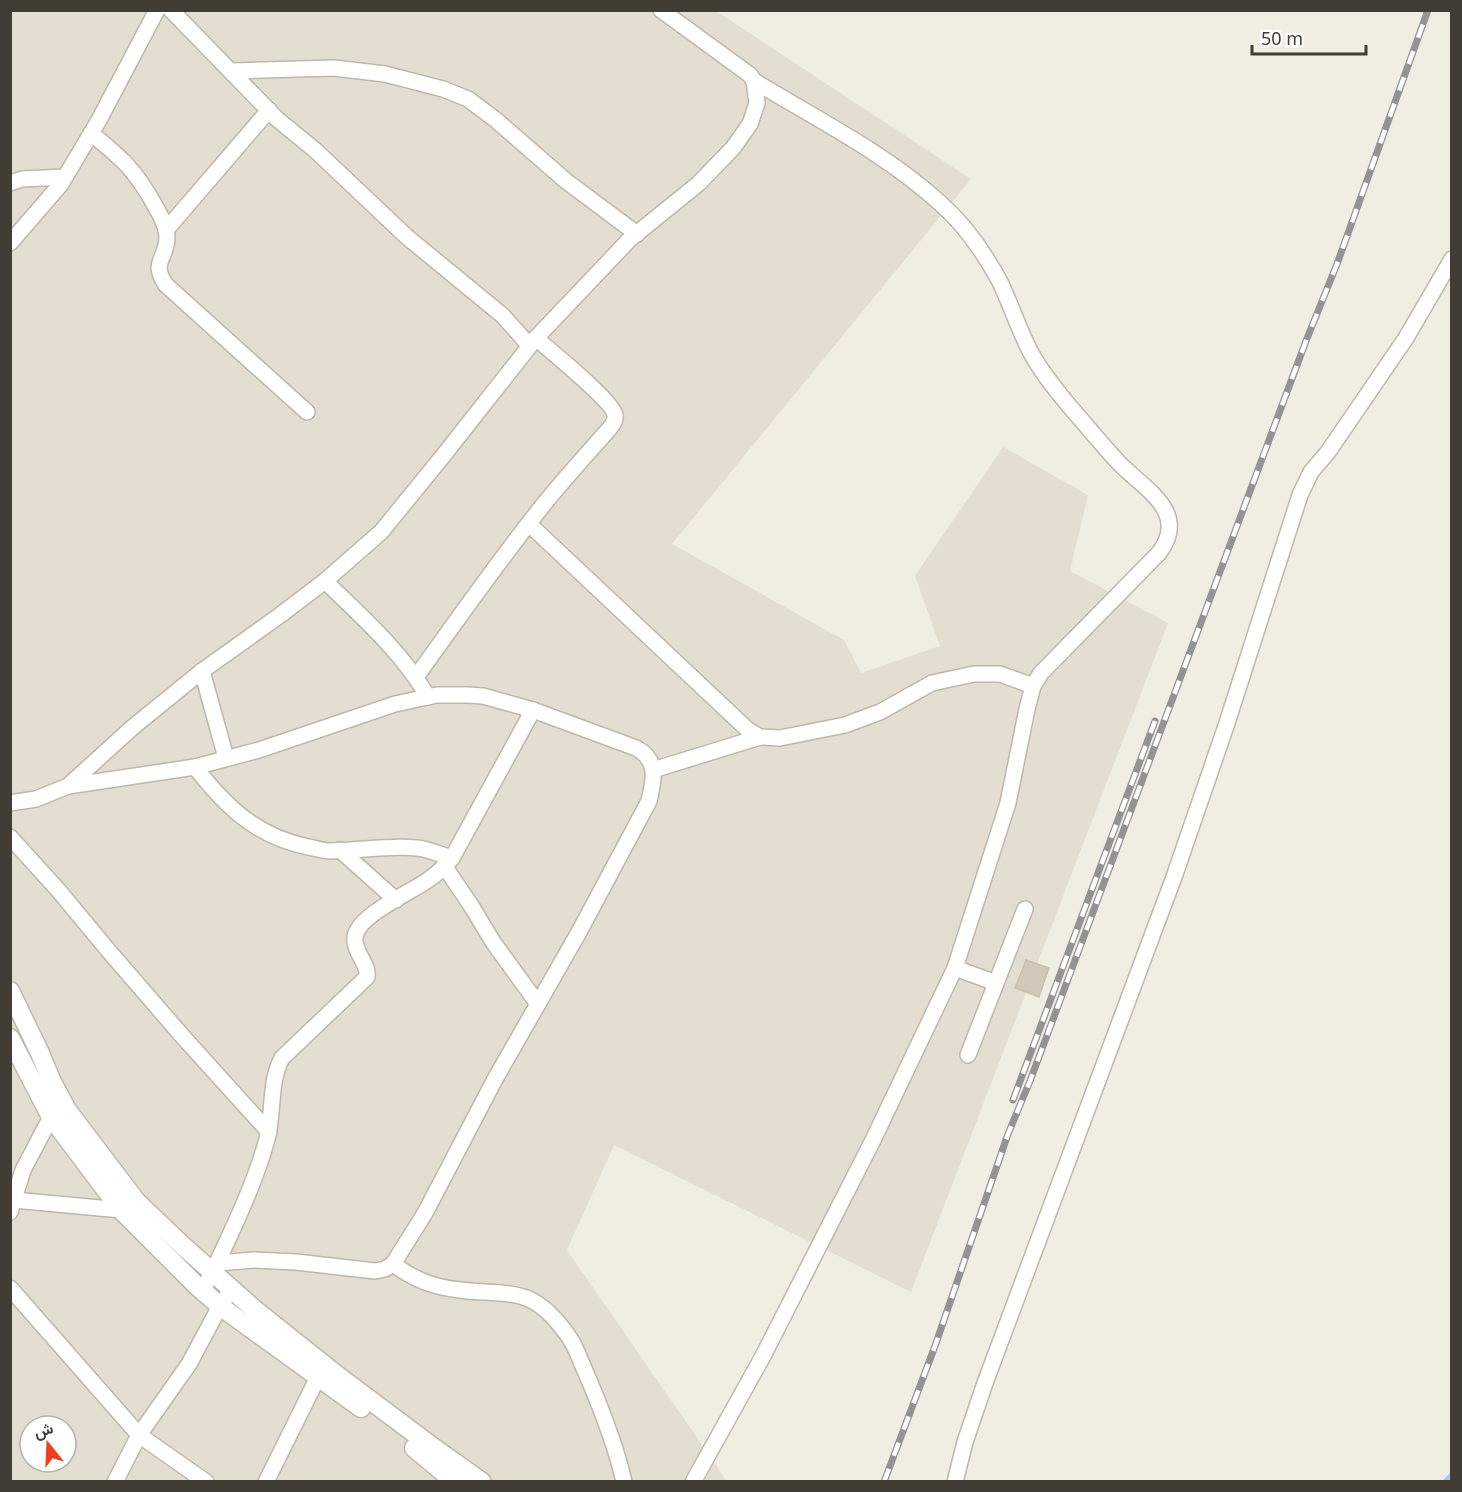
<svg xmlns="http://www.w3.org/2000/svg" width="1462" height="1492" font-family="'Noto Sans',Vazirmatn,sans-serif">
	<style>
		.residential { fill: #e4ded2; fill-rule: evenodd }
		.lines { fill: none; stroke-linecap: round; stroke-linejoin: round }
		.stream { stroke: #a3ccea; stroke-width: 4.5 }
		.building { fill: #d1c8ba; stroke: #cbc0ad; stroke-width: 1.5 }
		.minor-casing { stroke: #beb7aa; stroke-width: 18 }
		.tertiary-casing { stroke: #beb7aa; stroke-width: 21 }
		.minor { stroke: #fff; stroke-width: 15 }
		.tertiary { stroke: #fff; stroke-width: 18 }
		.rail-casing { stroke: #939393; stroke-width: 7 }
		.rail { stroke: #fff; stroke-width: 4.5; stroke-dasharray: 14; stroke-linecap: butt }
	</style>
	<rect width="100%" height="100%" fill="#f0ede3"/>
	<path class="residential" d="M10 11H716L971 179 672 544 844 640 861 673 940 646 915 576 1003 447 1088 495 1070 571 1168 623 911 1292 614 1145 567 1250 727 1481H11ZM30 1426H66V1462H30Z"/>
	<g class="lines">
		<polyline class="stream" points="1444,1482 1452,1474"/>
	</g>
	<polygon class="building" points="1026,960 1049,968 1039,997 1015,988"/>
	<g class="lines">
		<g class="minor-casing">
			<g id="minor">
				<polyline points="171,10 277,119 315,150 407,237 502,315 529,345"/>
				<polyline points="231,71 334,68 385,74 443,89 468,99 496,120 566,181 637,234"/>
				<path d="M91 133C103 143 115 153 126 164 139 178 149 194 158 211 162 219 167 227 167 237 167 259 150 262 166 285L307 412"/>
				<polyline points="10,183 22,179 65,177"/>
				<polyline points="166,230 269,110"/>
				<polyline points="10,243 61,184 99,120 157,10"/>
				<polyline points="529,524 748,730 760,737 780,738 845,725 880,712 932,683 974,674 1000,674 1033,686"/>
				<path d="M325 581C363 618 401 651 428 697"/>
				<polyline points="202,671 226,758"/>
				<path d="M416 677C458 619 499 560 544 504 565 478 588 453 610 428 613 424 616 420 615 415 613 401 549 350 536 338"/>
				<path d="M195 767C226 807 256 836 308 847 315 848 323 851 330 851 359 851 388 845 417 848 429 849 441 855 452 858"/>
				<polyline points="653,770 760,737"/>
				<path d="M68 786 195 767 259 750 395 704 437 695H468L483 696 533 710 636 748C659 760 654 780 649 801L579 932 494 1081 425 1213 393 1264 385 1269 375 1271 296 1262 254 1260 217 1263"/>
				<polyline points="10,803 36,799 68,786 133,727 202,671 279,616 325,581 381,532 443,456 536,338 630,239 698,184 733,148 750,124 757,103 754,81 750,75 661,10"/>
				<polyline points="10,837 59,891 107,949 184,1038 269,1132"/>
				<polyline points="340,850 396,900"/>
				<polyline points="445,867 472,907 493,942 538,1004"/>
				<polyline points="955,968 996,983"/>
				<polyline points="968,1055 1025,909"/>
				<polyline points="14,1200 121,1210"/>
				<polyline points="10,1212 23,1170 51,1117"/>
				<path d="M393 1264C415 1280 433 1287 460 1290 480 1293 500 1291 520 1296 542 1301 559 1322 571 1340 577 1350 581 1362 586 1373 601 1408 616 1445 624 1482"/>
				<polyline points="10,1288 139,1435 206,1482"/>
				<path d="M202 1290C213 1273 221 1255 229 1237 244 1205 258 1173 267 1139 274 1112 269 1082 282 1058L367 977C369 963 353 952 355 937 358 915 410 893 428 880 437 874 445 866 452 858L533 710"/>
				<polyline points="115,1482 139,1435 189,1364 220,1306 231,1290"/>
				<polyline points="266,1482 318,1377"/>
				<path d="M693 1482 763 1356 873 1140 955 968 1008 803 1027 709 1033 686 1041 673 1159 553C1190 512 1144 489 1119 463 1102 445 1087 426 1071 408 1056 390 1042 373 1031 353 1019 330 1011 305 1000 282 985 254 964 224 940 203 885 153 818 120 754 81"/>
				<polyline points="955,1482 965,1442 985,1383 1174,877 1226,726 1300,495 1311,472 1328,452 1406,338 1452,259"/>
			</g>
		</g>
		<g class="tertiary-casing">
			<g id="tertiary">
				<polyline points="10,991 39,1051 52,1082 67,1110 136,1201 182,1245 254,1309 338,1376 430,1445 482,1482"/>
				<polyline points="10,1038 51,1117 121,1210 197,1286 220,1306 361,1408"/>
				<polyline points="414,1448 455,1482"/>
			</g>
		</g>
		<use href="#minor" class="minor"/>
		<use href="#tertiary" class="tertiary"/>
		<g class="rail-casing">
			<g id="rail">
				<polyline points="1013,1100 1155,721"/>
				<polyline points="884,1482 935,1346 1008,1134 1030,1081 1306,341 1337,264 1428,10"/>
			</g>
		</g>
		<use href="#rail" class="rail"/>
	</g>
	<rect width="1462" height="1492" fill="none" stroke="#423d34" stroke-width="24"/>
	<g transform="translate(48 1444) rotate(342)"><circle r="28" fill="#ffffff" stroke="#b3b1ae" stroke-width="1.5"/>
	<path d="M0-4.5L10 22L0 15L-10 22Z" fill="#eb4120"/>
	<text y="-9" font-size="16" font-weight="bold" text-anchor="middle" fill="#423d34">ش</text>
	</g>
	<path d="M1252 45v9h114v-9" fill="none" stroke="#423d34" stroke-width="3"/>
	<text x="1261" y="45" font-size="18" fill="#423d34" stroke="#ffffff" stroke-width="4.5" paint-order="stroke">50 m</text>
</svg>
